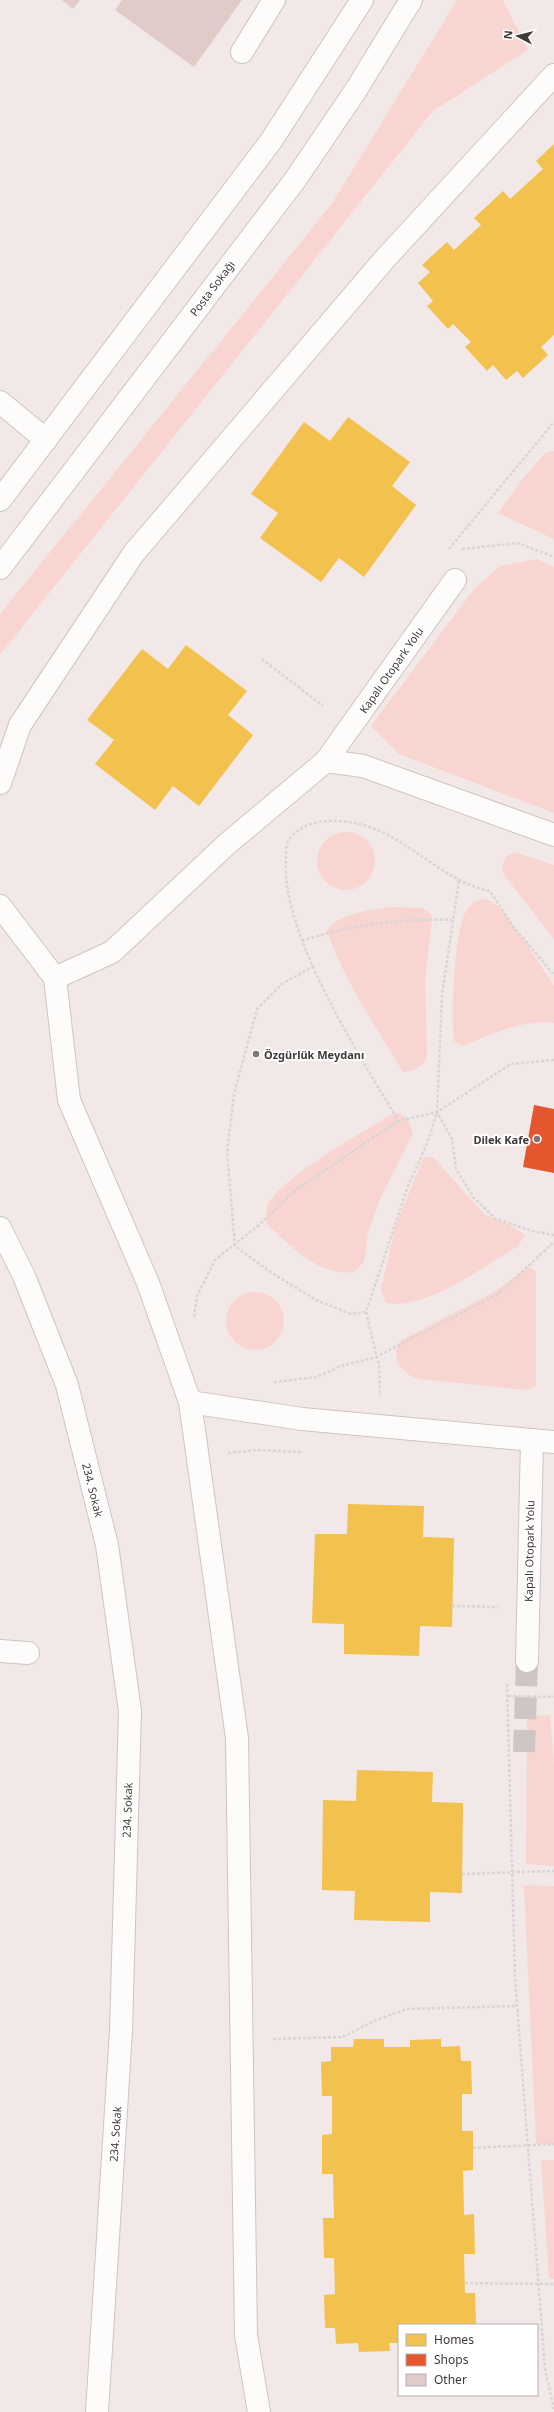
<svg xmlns="http://www.w3.org/2000/svg" width="554" height="2412" font-family="'Noto Sans',sans-serif">
	<style>
		.green { fill: #f9d5d1 }
		.homes { fill: #f2c14e }
		.shops { fill: #e4572e }
		.building { fill: #e0cbc9 }
		.lines { fill: none; stroke-linecap: round; stroke-linejoin: round }
		.minor-tunnel { stroke: #cec5c4; stroke-width: 22; stroke-dasharray: 22 11; stroke-linecap: butt }
		.minor-casing { stroke: #cdc5c4; stroke-width: 24 }
		.path { stroke: #d8d5d5; stroke-width: 2.5; stroke-dasharray: 3 2; stroke-linecap: butt }
		.minor { stroke: #fdfcfb; stroke-width: 22 }
		.poi-dot { fill: #7e7675; stroke: #fff; stroke-width: 1.5 }
		.labels { text-anchor: middle; dominant-baseline: central; stroke-width: 4; stroke-linejoin: round; paint-order: stroke }
		.street-label { font-size: 11px; fill: #403938; stroke: #fff }
		.poi-label { font-size: 11px; font-weight: bold; fill: #403938; stroke: #fff; text-anchor: start }
	</style>
	<rect width="100%" height="100%" fill="#f2e8e7"/>
	<g class="green">
		<polygon points="457,0 503,0 528,50 433,111 0,655 0,614 331,205"/>
		<polygon points="554,451 554,539 498,513 521,481 545,453"/>
		<polygon points="537,559 554,567 554,813 399,754 371,726 475,588 500,566"/>
		<circle cx="346" cy="861" r="29"/>
		<polygon points="514,852 554,865 554,939 504,875 502,865 507,856"/>
		<path d="M486 899 497 905 522 937 554 986V1023C522 1019 490 1035 462 1046L454 1041C451 1014 454 936 465 913 467 909 472 905 474 901Z"/>
		<path d="M389 907 423 908 431 914 432 919 425 980 427 1055 424 1063 414 1070 403 1072C376 1026 343 980 327 930 341 912 368 911 389 907Z"/>
		<path d="M394 1113H400L408 1119 413 1134 379 1201 368 1233 364 1262 354 1272C320 1277 290 1246 267 1224 267 1219 265 1211 267 1206 278 1179 366 1130 394 1113Z"/>
		<path d="M424 1157H433L484 1214 508 1224 525 1235 518 1246C482 1267 428 1310 386 1303L381 1289 396 1224Z"/>
		<polygon points="529,1267 536,1271 536,1386 527,1390 419,1379 409,1375 397,1363 396,1350 400,1341 492,1293"/>
		<circle cx="255" cy="1321" r="29"/>
		<polygon points="550,1715 554,1765 554,1866 526,1864 527,1716"/>
		<polygon points="524,1885 554,1886 554,2144 536,2144"/>
		<polygon points="541,2160 554,2160 554,2279 549,2279"/>
	</g>
	<g class="homes">
		<polygon points="554,144 554,335 541,347 548,355 523,378 517,371 506,380 493,365 487,371 465,347 471,342 453,324 448,329 427,306 433,301 418,283 430,272 422,265 447,242 454,250 481,225 474,218 503,191 510,199 543,169 536,161"/>
		<polygon points="348,417 410,462 392,486 416,505 364,577 339,558 321,582 260,538 278,513 251,494 304,422 330,441"/>
		<polygon points="186,645 247,691 228,715 253,735 199,806 173,786 155,810 95,764 114,740 87,720 142,649 168,669"/>
		<polygon points="348,1504 424,1506 423,1537 454,1538 452,1627 420,1626 419,1656 344,1654 344,1624 312,1623 315,1534 347,1534"/>
		<polygon points="357,1770 433,1772 432,1802 463,1803 462,1893 430,1892 430,1922 354,1920 355,1891 322,1890 323,1800 356,1801"/>
		<polygon points="354,2039 384,2039 384,2047 410,2047 410,2040 441,2039 441,2047 460,2046 461,2061 471,2061 472,2094 462,2094 462,2131 473,2131 473,2170 463,2171 464,2215 474,2214 475,2254 464,2254 465,2293 475,2293 476,2325 399,2325 399,2343 389,2343 390,2351 359,2352 358,2343 336,2344 335,2328 325,2328 324,2295 335,2294 334,2258 324,2258 323,2218 334,2218 333,2174 322,2174 322,2135 332,2134 332,2096 322,2096 321,2062 331,2061 331,2047 353,2047"/>
	</g>
	<polygon class="shops" points="534,1105 554,1109 554,1173 523,1167"/>
	<g class="building">
		<polygon points="62,0 80,0 73,9"/>
		<polygon points="122,0 242,0 194,67 115,10"/>
	</g>
	<g class="lines">
		<polyline class="minor-tunnel" points="524,1752 527,1661"/>
		<g class="minor-casing">
			<g id="minor">
				<polyline points="242,52 274,0"/>
				<polyline points="0,402 46,440"/>
				<polyline points="0,500 271,141 362,0"/>
				<polyline points="0,568 295,180 356,90 411,0"/>
				<polyline points="326,761 455,580"/>
				<polyline points="0,783 20,725 134,553 383,261 554,75"/>
				<polyline points="0,906 55,978 69,1100 148,1283 190,1402 237,1738 246,2335 259,2412"/>
				<polyline points="55,978 112,952 227,844 326,761 363,766 554,835"/>
				<polyline points="0,1228 24,1276 67,1385 107,1545 130,1711 121,2031 97,2412"/>
				<polyline points="190,1402 302,1419 554,1442"/>
				<polyline points="0,1651 28,1653"/>
				<polyline points="527,1661 532,1440"/>
			</g>
		</g>
		<g class="path">
			<polyline points="449,549 554,422"/>
			<polyline points="462,549 518,543 554,557"/>
			<polyline points="262,659 323,706"/>
			<path d="M302 941C347 925 405 918 452 920"/>
			<polyline points="314,966 282,984 257,1009 234,1094 227,1152 235,1246 272,1273 316,1300 351,1314 366,1312 408,1186 427,1144 437,1112 442,995 459,880"/>
			<polyline points="554,1060 511,1064 437,1112 452,1139 456,1169 474,1198 496,1219 532,1231 554,1235"/>
			<path d="M399 1122C361 1058 280 933 286 859 286 854 286 846 288 841 302 821 326 819 348 822 402 828 437 880 490 891L513 926 554 975"/>
			<polyline points="366,1312 379,1366 380,1396"/>
			<polyline points="194,1317 197,1296 215,1260 259,1225 296,1190 377,1135 402,1120 437,1112"/>
			<polyline points="274,1382 317,1377 341,1366 376,1357 498,1294 554,1242"/>
			<polyline points="228,1453 257,1450 303,1452"/>
			<polyline points="452,1606 498,1607"/>
			<polyline points="507,1684 515,1978 545,2369 554,2409"/>
			<polyline points="508,1696 554,1697"/>
			<polyline points="462,1874 554,1871"/>
			<polyline points="273,2039 343,2037 374,2021 406,2009 517,2006"/>
			<polyline points="473,2148 554,2144"/>
			<polyline points="465,2283 554,2284"/>
		</g>
		<use href="#minor" class="minor"/>
	</g>
	<g class="poi-dot">
		<circle cx="256" cy="1054" r="4"/>
		<circle cx="537" cy="1139" r="4"/>
	</g>
	<g class="labels">
		<g class="street-label">
			<text transform="translate(212 288) rotate(-53)">Posta Sokağı</text>
			<text transform="translate(391 670) rotate(-55)">Kapalı Otopark Yolu</text>
			<text transform="translate(93 1490) rotate(76)">234. Sokak</text>
			<text transform="translate(529 1551) rotate(-89)">Kapalı Otopark Yolu</text>
			<text transform="translate(127 1810) rotate(-88)">234. Sokak</text>
			<text transform="translate(115 2134) rotate(-86)">234. Sokak</text>
		</g>
		<g class="poi-label">
			<text x="264" y="1054">Özgürlük Meydanı</text>
			<text x="529" y="1139" text-anchor="end">Dilek Kafe</text>
		</g>
	</g>
	<rect x="398" y="2324" width="140" height="72" fill="#ffffff" stroke="#b3b0af"/>
	<rect x="406" y="2334" width="20" height="12" fill="#f2c14e" stroke="#b3b0af"/>
	<text x="434" y="2344" font-size="12" fill="#403938">Homes</text>
	<rect x="406" y="2354" width="20" height="12" fill="#e4572e" stroke="#b3b0af"/>
	<text x="434" y="2364" font-size="12" fill="#403938">Shops</text>
	<rect x="406" y="2374" width="20" height="12" fill="#e0cbc9" stroke="#b3b0af"/>
	<text x="434" y="2384" font-size="12" fill="#403938">Other</text>
	<g transform="translate(518 36) rotate(277)" stroke="#ffffff" stroke-width="3" paint-order="stroke">
	<path d="M0-3L7 15L0 10L-7 15Z" fill="#403938"/>
	<text y="-6" font-size="11" font-weight="bold" text-anchor="middle" fill="#403938">N</text>
	</g>
</svg>
